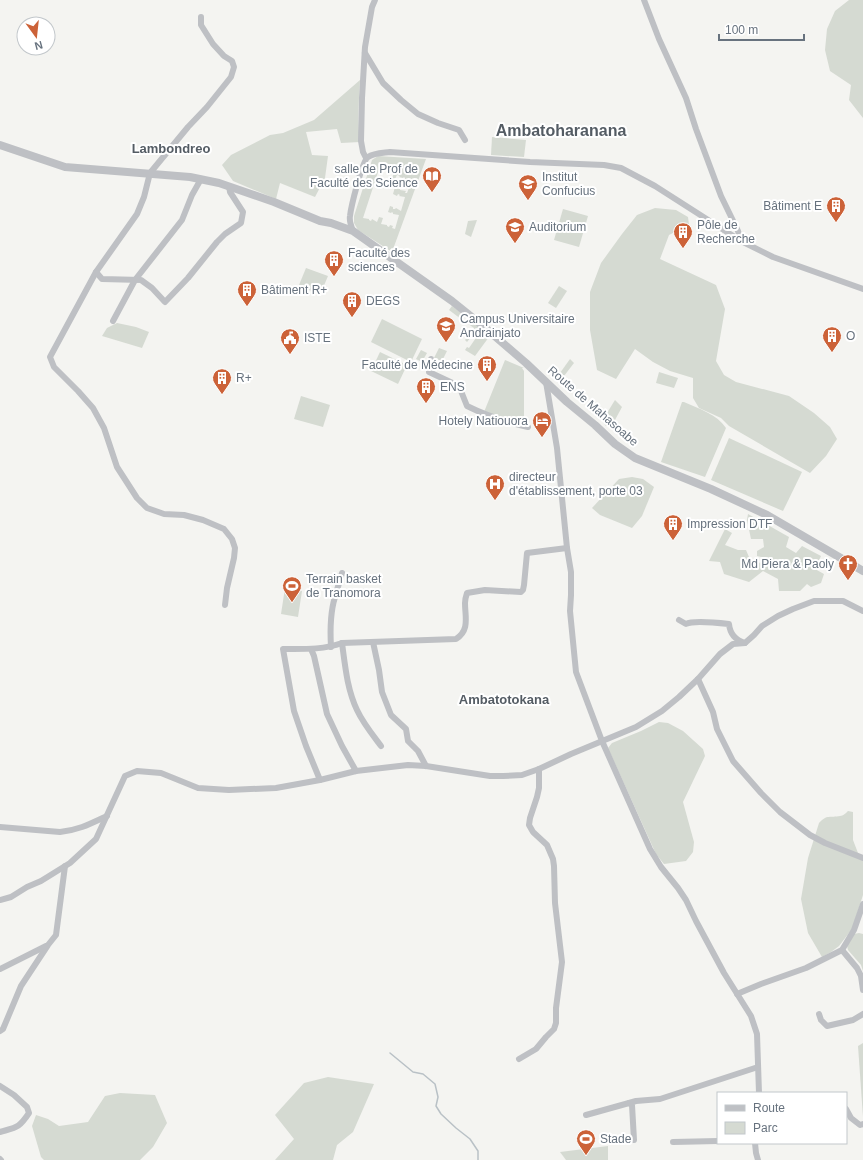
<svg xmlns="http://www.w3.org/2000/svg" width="863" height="1160" font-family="Arial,sans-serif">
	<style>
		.green { fill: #d5dad2; fill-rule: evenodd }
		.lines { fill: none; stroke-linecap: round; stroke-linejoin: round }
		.stream { stroke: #b9c1c6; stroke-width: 1.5 }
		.minor { stroke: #bec0c4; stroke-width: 6 }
		.tertiary { stroke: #bec0c4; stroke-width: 8 }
		.labels { text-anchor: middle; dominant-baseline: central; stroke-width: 4; stroke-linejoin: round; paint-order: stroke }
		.poi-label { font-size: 12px; fill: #67727e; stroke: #fff; text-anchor: start }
		.street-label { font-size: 12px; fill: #67727e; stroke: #fff }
		.neighbourhood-label { font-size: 13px; font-weight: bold; fill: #545c64; stroke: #fff }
		.district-label { font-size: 16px; font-weight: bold; fill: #545c64; stroke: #fff }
	</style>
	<rect width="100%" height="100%" fill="#f4f4f1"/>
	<g class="green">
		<polygon points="849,0 863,0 863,118 849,100 851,85 830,71 825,50 827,29 835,11"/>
		<path d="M360 80C359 101 357 121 360 142L341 143 337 129 306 132 312 155 328 156 325 178 315 197 280 183 276 199 233 181 222 165 231 155 270 135 283 133 314 120Z"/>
		<polygon points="492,137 526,140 524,157 491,155"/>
		<path d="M378 156 426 159 392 252 358 230 354 223V216L372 160ZM379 169H382L381 171 385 172V171L391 174V173H394L392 178 395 179 397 175 400 176 399 177 403 178 404 177 405 178V179L412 180 407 193H405L406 191 400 190V189L395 187 393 194 397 196 398 194 400 195 399 196 405 197 401 211 396 208 395 209H393V207L390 206 388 212 391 213 392 212 393 213V214L399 215 395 229 392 228 393 226 390 225 389 227 387 226V225L381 224 383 218 379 217 377 222 372 219 371 221 369 220V219L363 218Z"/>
		<polygon points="655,208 676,210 688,217 689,225 669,235 660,259 716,285 725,309 716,361 724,375 736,382 789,396 814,413 830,427 837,439 826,456 810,473 729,426 721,418 699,408 693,398 693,378 670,371 653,362 635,349 616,379 597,370 590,330 590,292 601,263 622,234 637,215"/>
		<polygon points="563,209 588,216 579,247 554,240"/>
		<polygon points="477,220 471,237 465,234 468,221"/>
		<polygon points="306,268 328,276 320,295 299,285"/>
		<polygon points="559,286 567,291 556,308 548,303"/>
		<polygon points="452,306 464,315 461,319 449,310"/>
		<polygon points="467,318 479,327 467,342 465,340 474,328 464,321"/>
		<polygon points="382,319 422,339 411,362 371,342"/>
		<polygon points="117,323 136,327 149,332 142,348 102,336 107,328"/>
		<polygon points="480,332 489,337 475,356 465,350 467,347 469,348"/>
		<polygon points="439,348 447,351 442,361 434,358"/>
		<polygon points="421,350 427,353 422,362 416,359"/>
		<polygon points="380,352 407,365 398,384 371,371"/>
		<polygon points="570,359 574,363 564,376 560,373"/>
		<polygon points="505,360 524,368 522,368 524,371 524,423 484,412"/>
		<polygon points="659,372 678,378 674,388 656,383"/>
		<polygon points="301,396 330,405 323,427 294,419"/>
		<polygon points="615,400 622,407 615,420 606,426 602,421"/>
		<path d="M682 402H684C699 409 717 414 726 428L705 477 661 462Z"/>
		<polygon points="729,438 802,472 783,511 711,480"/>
		<polygon points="632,477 643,479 654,487 642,516 632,528 600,515 592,508 619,479"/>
		<polygon points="748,514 789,537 786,547 796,553 802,546 821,556 815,569 824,574 821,583 811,587 807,584 800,591 779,591 778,579 763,571 749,582 724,574 720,562 709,561 725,529 732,533 725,545 738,550 746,550 752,564 764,562 765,558 757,556 757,551 764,547 763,539 751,539 747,520"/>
		<polygon points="285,588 302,591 298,617 281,614"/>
		<polygon points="659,722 668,723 683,731 703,749 705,756 683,802 694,842 693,852 686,861 664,864 656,854 608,748 612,743 641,731"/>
		<path d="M848 811 853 812V840L858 853 863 857V895L852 929 839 946 831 952 822 957 808 933 801 899 808 858 819 823C827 814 830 818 840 816 843 816 846 813 848 811Z"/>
		<polygon points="859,933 863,934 863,971 861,965 848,950 847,946 854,934"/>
		<polygon points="863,1043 863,1117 858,1046"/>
		<polygon points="328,1077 374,1084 353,1132 337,1145 333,1160 275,1160 294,1139 275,1115 304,1083"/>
		<polygon points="120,1093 155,1095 167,1123 153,1147 140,1160 44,1160 41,1157 32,1126 36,1115 48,1119 59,1126 88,1122 105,1096"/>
		<polygon points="608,1146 608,1160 566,1160 560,1152"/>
	</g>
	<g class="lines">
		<polyline class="stream" points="390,1053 413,1072 423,1074 435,1084 438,1097 436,1106 441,1114 456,1128 470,1139 478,1151 478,1160"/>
		<g class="minor">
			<polyline points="644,0 659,39 686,98 696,129 721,196 738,231 741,241"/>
			<polyline points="201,17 201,25 213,44 224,56 232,61 234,67 231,77 207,107 188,127 150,173 144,197 137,214 96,272 50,357 54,367 78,391 93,408 104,428 117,467 137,498 147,508 164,514 184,515 203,520 224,529 232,539 235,548 234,558 227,588 225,605"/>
			<polyline points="365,53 383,83 401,100 418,114 438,123 459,130 465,140"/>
			<polyline points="366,158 363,152 361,141 362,98 365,47 372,7 375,0"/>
			<path d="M353 231C351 226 349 221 350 216 351 207 362 161 368 157 374 153 383 153 390 152L530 162 604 165 621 168 655 186 741 241 773 257 863 289"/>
			<polyline points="96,272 102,279 141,280 152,288 165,302 188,278 217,242 225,234 241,223 243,212 230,192 229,186"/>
			<polyline points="113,321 135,280 182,220 192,195 201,179"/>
			<path d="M431 359 429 372 459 386 467 406C487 416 506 422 528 427"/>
			<polyline points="546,382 557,448 567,548 571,572 571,595 570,611 576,672 602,741 650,849 661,867 678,888 686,900 696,921 724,973 751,1016 757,1034 759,1093"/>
			<path d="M679 620 686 624C693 620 720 623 729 624 730 634 735 640 745 643"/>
			<polyline points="373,642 379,670 382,692 391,715 406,729 408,741 418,751 426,766"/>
			<path d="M342 643C345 665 347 689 357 710 363 723 372 734 381 746"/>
			<path d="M331 647C330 630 330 613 335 597 337 589 340 581 342 573"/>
			<polyline points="311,649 314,656 327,714 342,746 356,771"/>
			<polyline points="698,679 713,712 717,729 733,761 761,793 780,812 810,835 825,843 863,858"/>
			<path d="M320 780 306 746 294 711 283 649C303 649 323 650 342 643L456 639C470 630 465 617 465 603 465 599 466 596 467 593L485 590 521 592 523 590 524 585 527 553 567 548"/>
			<path d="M0 827 60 832C79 830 90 824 107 816"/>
			<polyline points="0,900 11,897 27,887 41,881 70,863 96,839 125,776 137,771 161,773 198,788 229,790 276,788 320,780 356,771 408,765 426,766 490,776 503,776 522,775 539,769 571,754 636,727 662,711 679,697 698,679 720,654 733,644 745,643 754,635 762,626 778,616 793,609 814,601 843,601 863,611"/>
			<polyline points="842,950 857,968 861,976 863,990"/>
			<polyline points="0,969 46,946"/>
			<polyline points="737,994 761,984 806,968 842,950 854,930 863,904"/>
			<polyline points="819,1014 821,1020 827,1026 853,1020 863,1014"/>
			<polyline points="0,1031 3,1029 21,986 48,945 56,935 65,866"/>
			<polyline points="519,1059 536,1049 546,1037 554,1029 556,1023 556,1008 562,962 555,903 554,866 553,859 547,845 533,832 529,825 530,818 537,797 539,788 539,769"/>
			<path d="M0 1086 14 1095 27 1107 29 1113C19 1128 17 1127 0 1132"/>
			<polyline points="846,1109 851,1118 860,1125 863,1124"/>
			<polyline points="586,1115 629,1103"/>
			<polyline points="634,1140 632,1105 629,1103 636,1101 660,1099 758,1067"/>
			<polyline points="673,1142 718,1141"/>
			<polyline points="755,1143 756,1153 758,1160"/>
			<polyline points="0,1159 1,1160"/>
		</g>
		<polyline class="tertiary" points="0,145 65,167 190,177 219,183 274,202 320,221 331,223 353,231 452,301 483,326 526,363 567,402 595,425 615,444 635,458 711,489 767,515 863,571"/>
	</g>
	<defs>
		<g id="library-pin" transform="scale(1)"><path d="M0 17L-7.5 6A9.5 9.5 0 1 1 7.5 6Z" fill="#cc6238" stroke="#fff"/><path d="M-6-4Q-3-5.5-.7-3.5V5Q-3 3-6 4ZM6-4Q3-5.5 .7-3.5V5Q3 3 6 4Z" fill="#fff"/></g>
		<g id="university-pin" transform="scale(1)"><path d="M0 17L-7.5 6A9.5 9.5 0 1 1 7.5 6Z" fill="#cc6238" stroke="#fff"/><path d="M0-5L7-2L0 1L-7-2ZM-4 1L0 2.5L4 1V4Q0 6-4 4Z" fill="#fff"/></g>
		<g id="building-pin" transform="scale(1)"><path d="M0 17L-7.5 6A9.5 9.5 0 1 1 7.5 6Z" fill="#cc6238" stroke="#fff"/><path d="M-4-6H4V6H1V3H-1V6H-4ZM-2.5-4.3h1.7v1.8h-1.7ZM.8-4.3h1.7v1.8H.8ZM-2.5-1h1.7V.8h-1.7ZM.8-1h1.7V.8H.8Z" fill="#fff"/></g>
		<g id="civic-pin" transform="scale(1)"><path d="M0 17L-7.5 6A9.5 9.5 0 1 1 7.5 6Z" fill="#cc6238" stroke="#fff"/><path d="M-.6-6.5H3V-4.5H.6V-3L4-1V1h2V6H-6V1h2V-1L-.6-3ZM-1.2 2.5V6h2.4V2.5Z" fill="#fff"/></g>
		<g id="hotel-pin" transform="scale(1)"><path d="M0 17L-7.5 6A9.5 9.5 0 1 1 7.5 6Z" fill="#cc6238" stroke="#fff"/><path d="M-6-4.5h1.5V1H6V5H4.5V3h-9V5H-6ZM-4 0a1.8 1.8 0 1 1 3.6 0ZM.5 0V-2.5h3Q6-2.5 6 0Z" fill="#fff"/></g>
		<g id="hospital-pin" transform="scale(1)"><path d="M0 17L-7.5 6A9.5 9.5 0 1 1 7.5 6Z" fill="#cc6238" stroke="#fff"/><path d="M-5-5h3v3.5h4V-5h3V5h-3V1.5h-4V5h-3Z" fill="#fff"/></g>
		<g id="church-pin" transform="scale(1)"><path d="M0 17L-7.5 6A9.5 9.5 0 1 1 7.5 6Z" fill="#cc6238" stroke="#fff"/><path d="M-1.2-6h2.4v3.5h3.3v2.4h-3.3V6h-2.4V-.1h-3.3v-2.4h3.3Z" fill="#fff"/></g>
		<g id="stadium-pin" transform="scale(1)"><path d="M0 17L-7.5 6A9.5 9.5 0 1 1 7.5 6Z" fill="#cc6238" stroke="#fff"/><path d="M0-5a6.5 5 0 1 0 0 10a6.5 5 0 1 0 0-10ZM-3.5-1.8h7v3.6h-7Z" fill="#fff"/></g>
	</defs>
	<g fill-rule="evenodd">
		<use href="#library-pin" x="432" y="176"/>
		<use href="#university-pin" x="528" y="184"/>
		<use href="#building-pin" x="836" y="206"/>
		<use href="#university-pin" x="515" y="227"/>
		<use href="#building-pin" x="683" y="232"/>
		<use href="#building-pin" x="334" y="260"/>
		<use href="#building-pin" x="247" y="290"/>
		<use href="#building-pin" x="352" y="301"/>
		<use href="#university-pin" x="446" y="326"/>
		<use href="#building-pin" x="832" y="336"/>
		<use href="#civic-pin" x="290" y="338"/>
		<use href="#building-pin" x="487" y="365"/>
		<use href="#building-pin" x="222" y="378"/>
		<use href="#building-pin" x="426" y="387"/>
		<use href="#hotel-pin" x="542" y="421"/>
		<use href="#hospital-pin" x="495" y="484"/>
		<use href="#building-pin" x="673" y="524"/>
		<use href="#church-pin" x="848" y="564"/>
		<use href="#stadium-pin" x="292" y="586"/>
		<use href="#stadium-pin" x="586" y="1139"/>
	</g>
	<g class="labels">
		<g class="poi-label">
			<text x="418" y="169" text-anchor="end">salle de Prof de<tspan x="418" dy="14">Faculté des Science</tspan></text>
			<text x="542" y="177">Institut<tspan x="542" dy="14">Confucius</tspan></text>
			<text x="822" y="206" text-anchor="end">Bâtiment E</text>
			<text x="697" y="225">Pôle de<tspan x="697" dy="14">Recherche</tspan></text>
			<text x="529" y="227">Auditorium</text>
			<text x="348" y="253">Faculté des<tspan x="348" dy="14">sciences</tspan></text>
			<text x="261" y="290">Bâtiment R+</text>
			<text x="366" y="301">DEGS</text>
			<text x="460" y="319">Campus Universitaire<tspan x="460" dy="14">Andrainjato</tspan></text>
			<text x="846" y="336">O</text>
			<text x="304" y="338">ISTE</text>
			<text x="473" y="365" text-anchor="end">Faculté de Médecine</text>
			<text x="236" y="378">R+</text>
			<text x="440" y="387">ENS</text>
			<text x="528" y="421" text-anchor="end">Hotely Natiouora</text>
			<text x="509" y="477">directeur<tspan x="509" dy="14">d'établissement, porte 03</tspan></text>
			<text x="687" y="524">Impression DTF</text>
			<text x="834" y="564" text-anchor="end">Md Piera &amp; Paoly</text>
			<text x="306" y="579">Terrain basket<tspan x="306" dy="14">de Tranomora</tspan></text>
			<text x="600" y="1139">Stade</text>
		</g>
		<g class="street-label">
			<text transform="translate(593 406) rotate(41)">Route de Mahasoabe</text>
		</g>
		<g class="neighbourhood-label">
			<text x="171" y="148">Lambondreo</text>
			<text x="504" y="699">Ambatotokana</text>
		</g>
		<g class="district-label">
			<text x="561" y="130">Ambatoharanana</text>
		</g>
	</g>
	<rect x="717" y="1092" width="130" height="52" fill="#ffffff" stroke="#c2c7cb"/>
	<rect x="725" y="1105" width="20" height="6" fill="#bec0c4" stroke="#c2c7cb"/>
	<text x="753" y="1112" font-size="12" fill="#67727e">Route</text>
	<rect x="725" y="1122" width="20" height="12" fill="#d5dad2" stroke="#c2c7cb"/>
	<text x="753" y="1132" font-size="12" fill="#67727e">Parc</text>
	<g transform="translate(36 36) rotate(165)"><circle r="19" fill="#ffffff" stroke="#c2c7cb"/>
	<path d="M0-3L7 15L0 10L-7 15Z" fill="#cc6238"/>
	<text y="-6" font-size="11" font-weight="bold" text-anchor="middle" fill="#67727e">N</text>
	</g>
	<path d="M719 34v6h85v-6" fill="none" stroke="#67727e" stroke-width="2"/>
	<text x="725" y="34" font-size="12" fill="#67727e" stroke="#ffffff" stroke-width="3" paint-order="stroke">100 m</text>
</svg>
